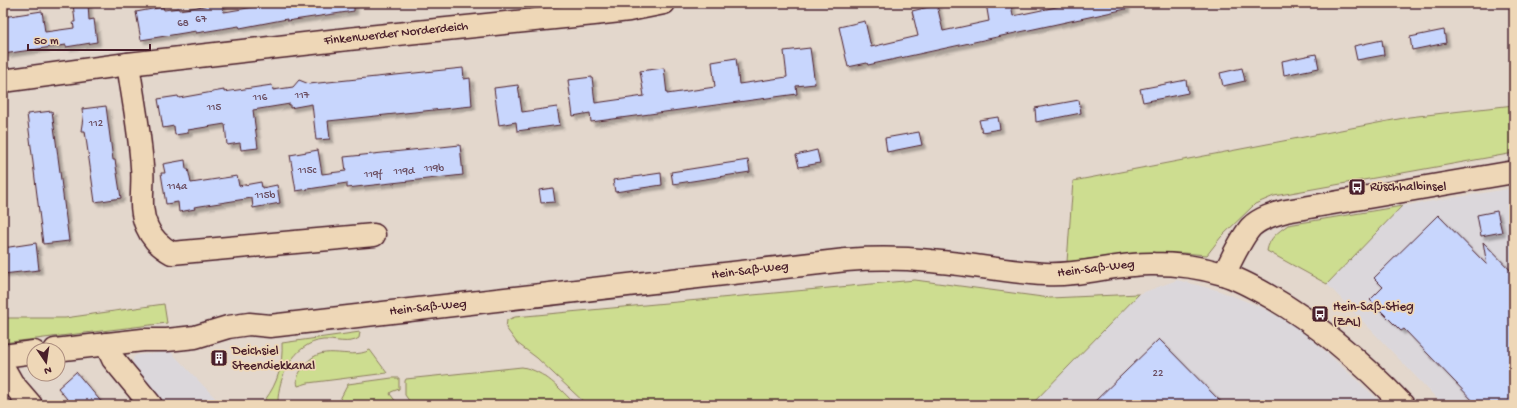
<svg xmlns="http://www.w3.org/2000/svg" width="1517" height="408" font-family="'Gochi Hand',sans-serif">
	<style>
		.built { fill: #dbd7db }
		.green { fill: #cddd90; stroke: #8c7e5e }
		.building { fill: #c8d6fd; stroke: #4a1f2b; filter: url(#shadow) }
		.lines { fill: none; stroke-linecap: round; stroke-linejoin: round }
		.minor-casing { stroke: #4a1f2b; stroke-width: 25 }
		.minor { stroke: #eed7b7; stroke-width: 22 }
		.labels { text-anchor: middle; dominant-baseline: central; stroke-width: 3.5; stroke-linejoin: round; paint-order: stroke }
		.number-label { font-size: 11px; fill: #6a4d60 }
		.street-label { font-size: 13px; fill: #4a1f2b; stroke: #eed7b7 }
		.poi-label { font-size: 13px; fill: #4a1f2b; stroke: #eed7b7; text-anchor: start }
	</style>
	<defs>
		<filter id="shadow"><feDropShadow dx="3.5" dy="3.5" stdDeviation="1" flood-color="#0004"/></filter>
	</defs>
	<rect width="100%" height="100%" fill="#e3d7cc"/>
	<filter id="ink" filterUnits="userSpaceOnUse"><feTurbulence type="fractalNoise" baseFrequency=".025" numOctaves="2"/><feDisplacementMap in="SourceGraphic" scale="8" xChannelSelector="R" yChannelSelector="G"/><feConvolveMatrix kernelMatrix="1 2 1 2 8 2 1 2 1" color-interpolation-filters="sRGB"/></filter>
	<g filter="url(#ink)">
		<g class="built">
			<polygon points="1514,188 1514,405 1443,405 1327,284 1402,206"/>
			<polygon points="1177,280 1217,290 1261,307 1302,330 1384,405 1031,405 1139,294"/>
			<polygon points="171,352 222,405 163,405 133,367 133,358 136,355"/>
		</g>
		<g class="green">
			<polygon points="1514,105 1514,153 1274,196 1255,204 1221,237 1207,255 1183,253 1134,253 1067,262 1073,181 1409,117"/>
			<path d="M1402 206 1327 284 1267 251C1269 238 1278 232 1288 225Z"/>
			<polygon points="915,280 1050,298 1139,294 1031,405 587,405 537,358 517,343 506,328 507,320 515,317"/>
			<polygon points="164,304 167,323 3,343 3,318 65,318"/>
			<path d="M360 332 359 338C350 345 333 339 323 340 294 343 278 377 278 402L273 403 265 400C278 383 283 364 282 343Z"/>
			<path d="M370 350 387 373 308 383 298 386C296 380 298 374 302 369 320 339 347 362 370 350Z"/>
			<path d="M522 367C545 371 560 389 576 405H412L405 395V381L406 379Z"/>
			<polygon points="392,378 399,378 399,389 391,392 390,394 397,403 396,405 337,405 348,384"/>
		</g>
		<g class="building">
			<polygon points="73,3 88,3 89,20 94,19 97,42 66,47 66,45 3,54 3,17 42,11 45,32 74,28 73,22 75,22"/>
			<polygon points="222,3 224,12 260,6 259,3 354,3 354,11 287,21 287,19 240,28 239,26 196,33 196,31 141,40 136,12 163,7 164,10 179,8 179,10"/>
			<polygon points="986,3 1011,3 1013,16 1061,6 1060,3 1126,3 1126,9 868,65 867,63 848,67 839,27 865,21 871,47 918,36 912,11 937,5 943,31 989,21"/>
			<polygon points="1444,30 1446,43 1412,50 1410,37"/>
			<polygon points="1382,40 1384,55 1357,60 1354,46"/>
			<polygon points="810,48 815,84 796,86 797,94 591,122 590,113 573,116 568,80 592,77 595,103 644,96 640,71 664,68 667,94 715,87 712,62 736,58 739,84 787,77 784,51"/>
			<polygon points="1316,54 1319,68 1284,75 1282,61"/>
			<polygon points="463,68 464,79 470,78 472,106 328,121 330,139 316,140 312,104 290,108 290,104 253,110 258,148 241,150 240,143 227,145 225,124 188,130 188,133 175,135 174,126 163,128 158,99 178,96 179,98 224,90 224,92 272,85 273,90 293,87 299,80 309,84"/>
			<polygon points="1242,68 1245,81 1223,86 1220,73"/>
			<polygon points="1186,80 1188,93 1143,102 1140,89"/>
			<polygon points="518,85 522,112 557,107 560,125 517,131 516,122 499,125 494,88"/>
			<polygon points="1079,100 1081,113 1036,122 1035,108"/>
			<polygon points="106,106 113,160 115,160 121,198 95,202 85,131 81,131 83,118 82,109"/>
			<polygon points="52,111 69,241 43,244 27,114"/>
			<polygon points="998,117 1000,129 982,132 979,120"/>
			<polygon points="919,132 922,145 887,152 885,138"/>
			<polygon points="460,145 463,175 347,188 347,183 296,191 290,155 318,150 322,174 346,171 344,157"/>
			<polygon points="817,150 820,163 799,167 796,155"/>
			<polygon points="185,160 186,169 188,169 191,183 237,176 239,186 261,182 262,188 277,185 280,203 253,208 252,198 194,207 195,209 179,212 178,202 166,204 161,173 165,173 163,164"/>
			<polygon points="748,160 750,172 673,184 671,172"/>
			<polygon points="661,173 662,185 615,192 613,180"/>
			<polygon points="553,188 555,202 541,203 539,190"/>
			<polygon points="1497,211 1502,232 1481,236 1477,215"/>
			<polygon points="1438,215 1487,265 1483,242 1514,274 1514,405 1477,405 1404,329 1401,331 1370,300 1383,287 1374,278"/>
			<polygon points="36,243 39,270 3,274 3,248"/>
			<polygon points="1159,339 1224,405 1091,405"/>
			<polygon points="76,372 104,405 72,405 67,399 58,388"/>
		</g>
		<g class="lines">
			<g class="minor-casing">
				<g id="minor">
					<path d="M128 64C133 98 140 133 142 167 144 188 138 207 147 227 152 239 161 247 172 253L374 235"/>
					<polyline points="3,81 128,64 348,39 594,14 629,10 664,3"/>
					<path d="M1224 274C1231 261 1241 238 1251 227 1260 218 1274 214 1286 211L1514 172"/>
					<polyline points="106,344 113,359 151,405"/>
					<path d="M55 350 143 340H167L195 337 228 327 249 324 270 326 846 260C874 258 902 258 931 261 969 264 1007 272 1045 274 1082 276 1117 263 1154 264 1178 264 1200 267 1223 274 1239 279 1255 288 1269 296 1320 325 1363 363 1403 405"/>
					<polyline points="3,356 34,352"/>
					<polyline points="3,367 12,383 31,405"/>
				</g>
			</g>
			<use href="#minor" class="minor"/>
		</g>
	</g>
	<defs>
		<g id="bus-square" transform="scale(0.9)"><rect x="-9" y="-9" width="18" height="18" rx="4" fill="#4a1f2b" stroke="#eed7b7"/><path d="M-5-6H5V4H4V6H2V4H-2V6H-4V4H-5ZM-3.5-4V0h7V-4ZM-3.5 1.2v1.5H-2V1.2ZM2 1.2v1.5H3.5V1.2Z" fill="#fff"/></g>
		<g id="building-square" transform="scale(0.9)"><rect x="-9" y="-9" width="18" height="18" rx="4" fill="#4a1f2b" stroke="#eed7b7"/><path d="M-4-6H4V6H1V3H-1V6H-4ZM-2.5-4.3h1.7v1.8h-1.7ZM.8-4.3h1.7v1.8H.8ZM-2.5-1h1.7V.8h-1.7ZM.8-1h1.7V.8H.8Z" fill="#fff"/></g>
	</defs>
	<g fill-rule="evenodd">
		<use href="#bus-square" x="1357" y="187"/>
		<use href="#bus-square" x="1320" y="314"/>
		<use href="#building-square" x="219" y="358"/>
	</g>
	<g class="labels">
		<g class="number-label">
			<text x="201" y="20">67</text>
			<text x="183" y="24">68</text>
			<text x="302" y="96">117</text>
			<text x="260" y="98">116</text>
			<text x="214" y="108">115</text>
			<text x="96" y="124">112</text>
			<text x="434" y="169">119b</text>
			<text x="307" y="171">115c</text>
			<text x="404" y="172">119d</text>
			<text x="373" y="175">119f</text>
			<text x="177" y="187">114a</text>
			<text x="265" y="196">115b</text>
			<text x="1158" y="374">22</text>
		</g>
		<g class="street-label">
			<text transform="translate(396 34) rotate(-6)">Finkenwerder Norderdeich</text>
			<text transform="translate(1096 269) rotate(-7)">Hein-Saß-Weg</text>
			<text transform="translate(750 271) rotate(-7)">Hein-Saß-Weg</text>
			<text transform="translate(428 308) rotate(-6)">Hein-Saß-Weg</text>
		</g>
		<g class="poi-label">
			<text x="1370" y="187">Rüschhalbinsel</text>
			<text x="1333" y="307">Hein-Saß-Stieg<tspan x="1333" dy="15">(ZAL)</tspan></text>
			<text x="232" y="351">Deichsiel<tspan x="232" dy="15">Steendiekkanal</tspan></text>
		</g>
	</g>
	<rect width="1517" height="408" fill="none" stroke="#eed7b7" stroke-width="16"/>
	<rect x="8" y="8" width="1501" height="392" fill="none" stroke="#4a1f2b" stroke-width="1.5" filter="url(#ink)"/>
	<g transform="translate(46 362) rotate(167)"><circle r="19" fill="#eed7b7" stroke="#ac8d7f"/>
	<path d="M0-3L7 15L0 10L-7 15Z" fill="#4a1f2b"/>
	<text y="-6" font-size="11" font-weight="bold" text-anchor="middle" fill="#4a1f2b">N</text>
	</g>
	<path d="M28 44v6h122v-6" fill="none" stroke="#4a1f2b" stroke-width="2"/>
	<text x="34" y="44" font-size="12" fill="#4a1f2b" stroke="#eed7b7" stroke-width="3" paint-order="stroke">50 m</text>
</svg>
